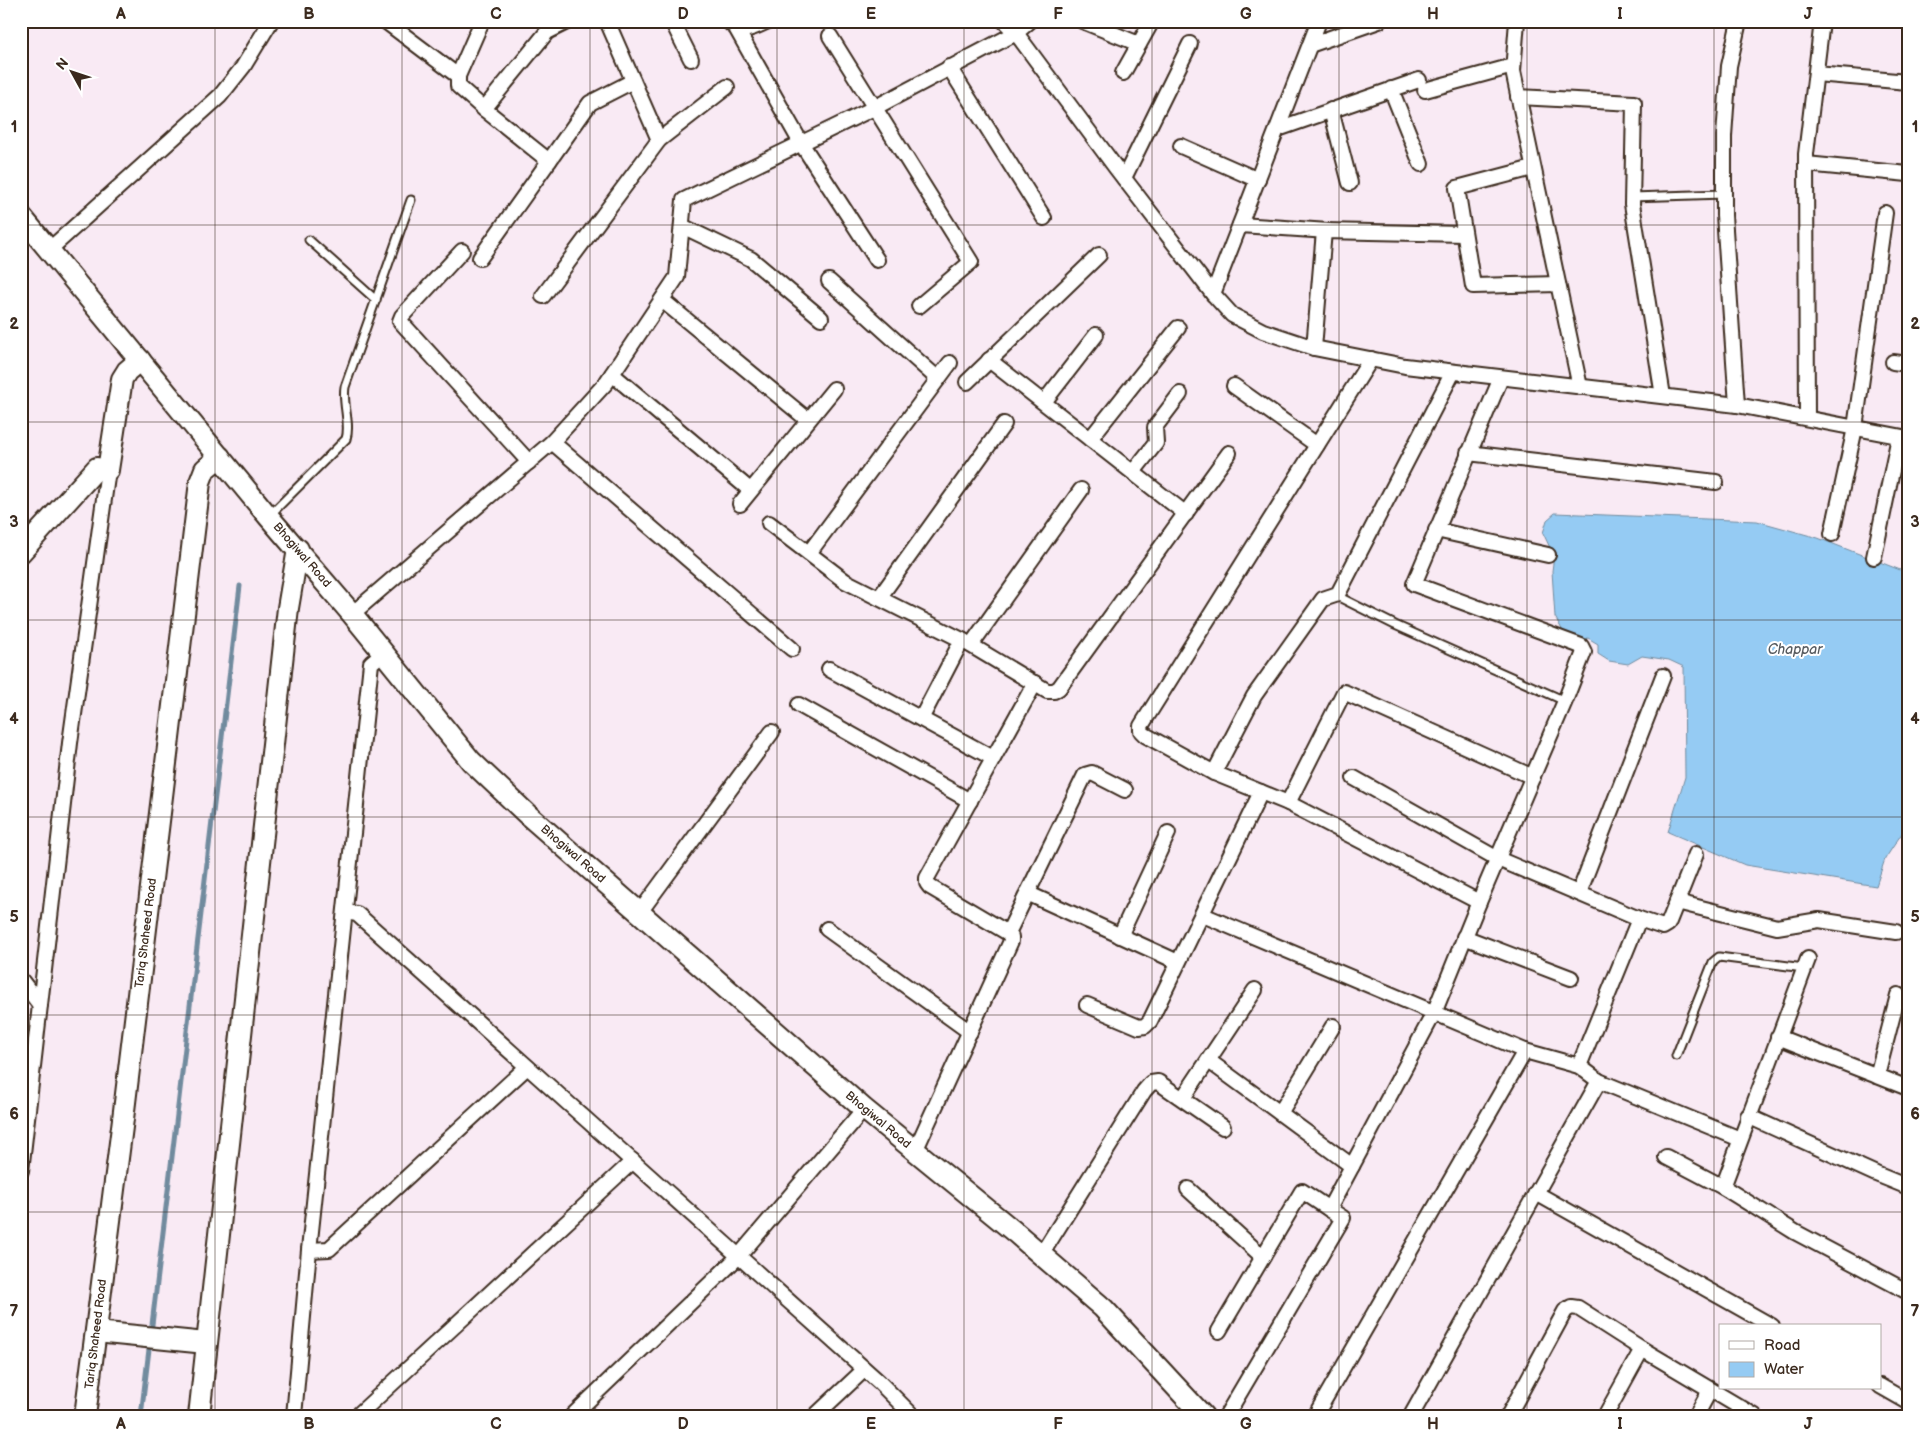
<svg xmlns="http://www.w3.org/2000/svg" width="1929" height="1437" font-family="'Balsamiq Sans',sans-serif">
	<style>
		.water { fill: #95cbf3; stroke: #718b9e }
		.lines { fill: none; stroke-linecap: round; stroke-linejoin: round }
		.stream { stroke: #718b9e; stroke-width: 5 }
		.lane-casing { stroke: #3b2a1e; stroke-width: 11 }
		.street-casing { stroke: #3b2a1e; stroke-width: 18 }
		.secondary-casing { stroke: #3b2a1e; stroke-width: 24 }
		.lane { stroke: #fff; stroke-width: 7 }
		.street { stroke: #fff; stroke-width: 14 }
		.secondary { stroke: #fff; stroke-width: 20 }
		.grid { fill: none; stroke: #3b2a1e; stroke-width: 1; stroke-opacity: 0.55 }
		.labels { text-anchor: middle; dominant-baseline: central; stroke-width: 4; stroke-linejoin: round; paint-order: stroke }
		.street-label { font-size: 12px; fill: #3b2a1e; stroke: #fff }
		.water-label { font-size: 14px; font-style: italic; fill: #565a5e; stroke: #fff }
		.neatline { fill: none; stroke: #3b2a1e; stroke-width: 2 }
		.grid-label { font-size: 16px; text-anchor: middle; font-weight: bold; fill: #3b2a1e }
	</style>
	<rect width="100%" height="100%" fill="#f9eaf4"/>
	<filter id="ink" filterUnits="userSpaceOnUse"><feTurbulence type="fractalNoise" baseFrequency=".02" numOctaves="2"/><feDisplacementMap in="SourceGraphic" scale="10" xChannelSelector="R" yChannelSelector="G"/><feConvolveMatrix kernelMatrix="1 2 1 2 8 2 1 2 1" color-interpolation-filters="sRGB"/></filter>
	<g filter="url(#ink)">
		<polygon class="water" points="1555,513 1757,521 1818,538 1908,573 1908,824 1885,859 1876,886 1745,865 1668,832 1685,777 1684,667 1669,660 1642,656 1628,664 1609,661 1598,654 1598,644 1588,638 1582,640 1564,633 1555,617 1552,571 1554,556 1543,533 1547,520"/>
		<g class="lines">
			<g class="stream">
				<polyline points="151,1333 240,586"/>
				<polyline points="141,1416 150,1341"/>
			</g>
			<g class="lane-casing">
				<g id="lane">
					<polyline points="1632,197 1724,194"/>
					<polyline points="309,240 376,300"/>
					<path d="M269 516 346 439C351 423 342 404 345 387L411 200"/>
					<polyline points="1337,596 1395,625 1565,701"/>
					<polyline points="1676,1056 1713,962 1719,957 1804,968"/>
				</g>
			</g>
			<g class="street-casing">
				<g id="street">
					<polyline points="385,21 458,76"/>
					<polyline points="482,21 458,76 458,86 484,109 549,161 590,103 633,81"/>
					<polyline points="607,21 659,140"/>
					<polyline points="672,21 691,59"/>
					<path d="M728 21C741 36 753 28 768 21"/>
					<polyline points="1004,21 1016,33 1116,168 1213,294 1232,315 1263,331 1314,348 1405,366 1737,405 1908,438"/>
					<polyline points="1082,21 1139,44"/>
					<polyline points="1517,21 1513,71 1580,387"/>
					<polyline points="736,28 801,143 877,260"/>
					<polyline points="830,36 971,262 919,306"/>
					<polyline points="1310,45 1379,21"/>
					<polyline points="949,67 1044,218"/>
					<polyline points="1123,73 1152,21"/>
					<polyline points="1816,74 1908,82"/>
					<polyline points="1391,89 1421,164"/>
					<polyline points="1425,90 1513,66"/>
					<polyline points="1518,97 1634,103 1632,204 1663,396"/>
					<polyline points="484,109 547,32 569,21"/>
					<polyline points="1331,110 1350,183"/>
					<polyline points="1278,129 1419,80"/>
					<polyline points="1181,146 1258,180"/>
					<polyline points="1806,164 1908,174"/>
					<polyline points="1533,168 1457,188 1473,286 1558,284"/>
					<polyline points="1124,178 1190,44"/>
					<polyline points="1240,225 1328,231"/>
					<polyline points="682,226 751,259 821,318"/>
					<polyline points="50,249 220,96 243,67 271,21"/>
					<polyline points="462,251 402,316 400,321 529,462"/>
					<polyline points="480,258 549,161"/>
					<polyline points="829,281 938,379"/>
					<polyline points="1213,294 1319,21"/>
					<polyline points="543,296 659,140 727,87"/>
					<polyline points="662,300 808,420"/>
					<polyline points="1314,348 1324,231 1464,234"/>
					<polyline points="1371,359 1141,726 1141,731 1145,735 1214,773 1288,803 1479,902"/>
					<polyline points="989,360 1186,514"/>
					<polyline points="1893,362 1908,364"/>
					<polyline points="612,374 750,490"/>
					<polyline points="967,382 1099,255"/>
					<polyline points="1234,386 1317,445"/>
					<polyline points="1044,402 1096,335"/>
					<polyline points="1737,405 1724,215 1724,136 1729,66 1739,21"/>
					<polyline points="1807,418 1806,154 1822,21"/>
					<polyline points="1090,439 1178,328"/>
					<polyline points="552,442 792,649"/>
					<polyline points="1468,453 1716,482"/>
					<polyline points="1133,472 1156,443 1155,427 1180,394"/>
					<polyline points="740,504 834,389"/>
					<polyline points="769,523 845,581 962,640"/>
					<polyline points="1436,530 1548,555"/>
					<polyline points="1832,534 1855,428 1885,213"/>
					<polyline points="809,553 950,363"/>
					<polyline points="1874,557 1899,437"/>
					<polyline points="879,598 1004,424"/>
					<polyline points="352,614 552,442 606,383 677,277 684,200 874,108 1016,33 1030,21"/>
					<polyline points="971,645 1081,490"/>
					<polyline points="829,669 993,758"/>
					<polyline points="799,705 970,801"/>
					<polyline points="921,719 962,640 1047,691 1054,691 1059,688 1229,453"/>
					<polyline points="1214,773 1254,696 1323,599 1338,594 1453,372"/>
					<polyline points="1354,778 1498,859 1639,919 1579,1066"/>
					<polyline points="1288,803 1344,692 1533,777"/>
					<polyline points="1027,893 1178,962"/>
					<polyline points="1579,893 1663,676"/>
					<polyline points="1677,902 1777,927 1819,920 1896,932"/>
					<polyline points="346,912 357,914 879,1382 913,1416"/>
					<polyline points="640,912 772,732"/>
					<polyline points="1203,915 1525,1051 1579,1066 1599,1081 1740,1139"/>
					<polyline points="1639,919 1663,927 1668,924 1696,854"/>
					<polyline points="827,929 970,1032"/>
					<polyline points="1008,933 1085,775 1092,773 1125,790"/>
					<polyline points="1120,936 1168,833"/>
					<polyline points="1464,937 1571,978"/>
					<polyline points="21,980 40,1005"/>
					<polyline points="1087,1005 1139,1027 1145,1026 1150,1021 1261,792"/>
					<polyline points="1778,1037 1908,1088"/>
					<polyline points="1209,1061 1352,1166"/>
					<polyline points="1877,1076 1898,995"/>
					<polyline points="1183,1098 1255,990"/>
					<polyline points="1280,1113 1333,1026"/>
					<polyline points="1748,1116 1876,1174 1908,1187"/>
					<polyline points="915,1151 1011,941 1011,937 1008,933 930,887 927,883 927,878 1035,683"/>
					<polyline points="1666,1157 1723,1187 1795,1232 1908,1292"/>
					<polyline points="21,1171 70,743 108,470"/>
					<polyline points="1723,1187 1808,959"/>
					<polyline points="1188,1189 1263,1257"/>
					<polyline points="1536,1193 1772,1326"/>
					<polyline points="309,1250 329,1249 527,1067"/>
					<polyline points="1041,1255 1144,1091 1151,1083 1158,1082 1223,1127"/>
					<polyline points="1219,1331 1302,1191 1329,1209"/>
					<polyline points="1880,1386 1908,1402"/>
					<polyline points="294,1416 309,1250 371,663 383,653"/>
					<polyline points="357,1416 633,1161"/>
					<polyline points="572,1416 738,1257 864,1109"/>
					<polyline points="815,1416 864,1370"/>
					<polyline points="1226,1416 1343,1218 1329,1209 1434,1013 1479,902 1565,701 1584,652 1581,646 1414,584 1501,378"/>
					<polyline points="1315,1416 1525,1051"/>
					<polyline points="1411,1416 1599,1081"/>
					<polyline points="1508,1416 1565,1311 1571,1307 1578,1308 1642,1349 1755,1416"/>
					<polyline points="1605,1416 1642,1349"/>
					<polyline points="1696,1416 1710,1390"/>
				</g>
			</g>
			<g class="secondary-casing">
				<g id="secondary">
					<polyline points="21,216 268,516 352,614 471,761 528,815 864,1109 1016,1233 1103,1308 1203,1416"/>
					<polyline points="21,552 97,468 108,470 122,379 127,371 140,360"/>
					<polyline points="96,1332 206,1343"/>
					<polyline points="85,1416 123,1119 200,482 205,469 220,457"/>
					<polyline points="199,1416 288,608 298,549"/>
				</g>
			</g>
			<use href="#lane" class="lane"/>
			<use href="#street" class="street"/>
			<use href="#secondary" class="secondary"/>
		</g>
	</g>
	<path class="grid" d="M215 21V1416M402 21V1416M590 21V1416M777 21V1416M964 21V1416M1152 21V1416M1339 21V1416M1527 21V1416M1714 21V1416M21 225H1908M21 422H1908M21 620H1908M21 817H1908M21 1015H1908M21 1212H1908"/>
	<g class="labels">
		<g class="street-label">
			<text transform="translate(302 555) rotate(49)">Bhogiwal Road</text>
			<text transform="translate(573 854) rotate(41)">Bhogiwal Road</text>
			<text transform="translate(146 933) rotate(-83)">Tariq Shaheed Road</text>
			<text transform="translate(878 1120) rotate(40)">Bhogiwal Road</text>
			<text transform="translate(96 1334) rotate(-83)">Tariq Shaheed Road</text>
		</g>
		<g class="water-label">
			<text x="1795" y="649">Chappar</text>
		</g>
	</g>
	<rect width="1929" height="1437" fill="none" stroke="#fff" stroke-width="55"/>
	<rect x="1719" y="1324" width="162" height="65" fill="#ffffff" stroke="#b1aaa5"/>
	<rect x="1729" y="1341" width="25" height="8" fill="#ffffff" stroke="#b1aaa5"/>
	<text x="1764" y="1350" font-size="15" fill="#3b2a1e">Road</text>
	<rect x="1729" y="1362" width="25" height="15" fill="#95cbf3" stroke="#b1aaa5"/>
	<text x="1764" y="1374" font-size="15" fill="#3b2a1e">Water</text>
	<g transform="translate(72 72) rotate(310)" stroke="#ffffff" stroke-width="4" paint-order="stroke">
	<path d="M0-4L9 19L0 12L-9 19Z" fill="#3b2a1e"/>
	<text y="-8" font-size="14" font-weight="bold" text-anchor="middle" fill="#3b2a1e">N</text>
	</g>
	<rect x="28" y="28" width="1874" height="1382" class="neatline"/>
	<g class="grid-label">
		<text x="121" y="19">A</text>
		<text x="309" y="19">B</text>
		<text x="496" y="19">C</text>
		<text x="683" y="19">D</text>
		<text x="871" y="19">E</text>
		<text x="1058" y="19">F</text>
		<text x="1246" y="19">G</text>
		<text x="1433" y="19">H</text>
		<text x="1620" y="19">I</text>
		<text x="1808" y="19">J</text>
		<text x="14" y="132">1</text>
		<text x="1915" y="132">1</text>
		<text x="14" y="329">2</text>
		<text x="1915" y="329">2</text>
		<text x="14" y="527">3</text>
		<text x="1915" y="527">3</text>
		<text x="14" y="724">4</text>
		<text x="1915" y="724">4</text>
		<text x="14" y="922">5</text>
		<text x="1915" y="922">5</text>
		<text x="14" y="1119">6</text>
		<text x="1915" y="1119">6</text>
		<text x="14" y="1316">7</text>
		<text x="1915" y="1316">7</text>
		<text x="121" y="1429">A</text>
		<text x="309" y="1429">B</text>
		<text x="496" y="1429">C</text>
		<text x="683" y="1429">D</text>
		<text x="871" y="1429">E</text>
		<text x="1058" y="1429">F</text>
		<text x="1246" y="1429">G</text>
		<text x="1433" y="1429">H</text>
		<text x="1620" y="1429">I</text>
		<text x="1808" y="1429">J</text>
	</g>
</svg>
